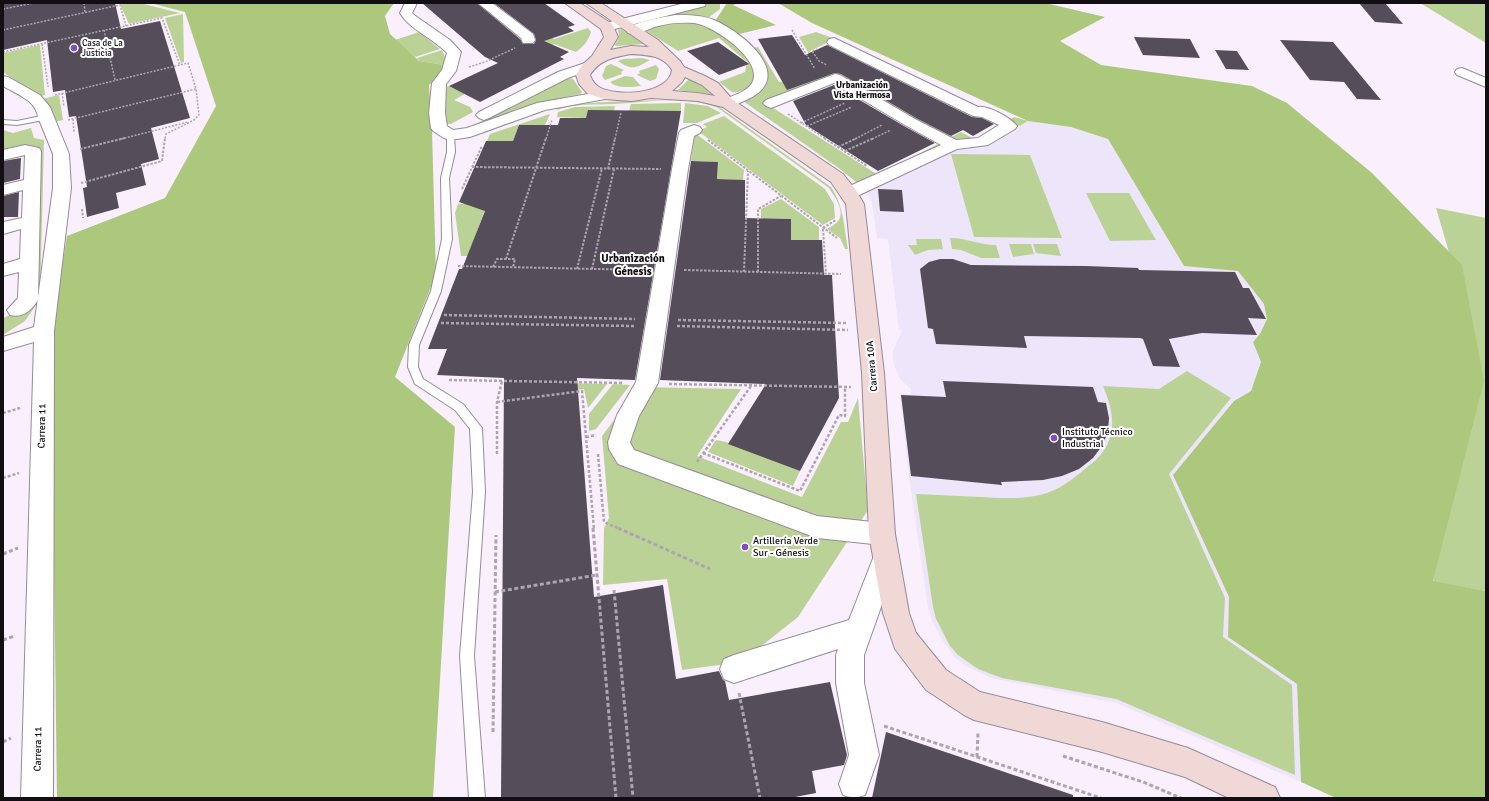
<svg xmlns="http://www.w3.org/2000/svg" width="1489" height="801" font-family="Signika,sans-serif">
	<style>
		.education { fill: #ede5fa }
		.green { fill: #bbd296 }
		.forest { fill: #acc87d }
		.building { fill: #554e5a }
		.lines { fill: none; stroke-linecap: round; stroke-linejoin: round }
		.lane-casing { stroke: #968b98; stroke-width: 2 }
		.street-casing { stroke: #968b98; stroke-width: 2 }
		.secondary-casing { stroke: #968b98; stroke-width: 2 }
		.path-far3 { stroke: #ada4af; stroke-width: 1.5; stroke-dasharray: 2 1.5; stroke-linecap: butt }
		.path-far2 { stroke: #ada4af; stroke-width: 2; stroke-dasharray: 2.5 1.5; stroke-linecap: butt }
		.path-far1 { stroke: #ada4af; stroke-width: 2.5; stroke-dasharray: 3 2; stroke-linecap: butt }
		.path { stroke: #ada4af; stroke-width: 3; stroke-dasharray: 4 2.5; stroke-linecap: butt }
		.lane { fill: #fff; fill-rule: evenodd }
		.street { fill: #fff; fill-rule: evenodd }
		.secondary { fill: #efd8d6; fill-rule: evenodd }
		.poi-dot { fill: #844bc2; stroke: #fff; stroke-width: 1.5 }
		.labels { text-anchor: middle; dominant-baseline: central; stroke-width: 4; stroke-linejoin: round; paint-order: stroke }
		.far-poi-label { font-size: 9px; fill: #120e13; stroke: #fff; text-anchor: start }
		.far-neighbourhood-label { font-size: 9px; font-weight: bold; fill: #120e13; stroke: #fff }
		.street-label { font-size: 10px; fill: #120e13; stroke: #fff }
		.poi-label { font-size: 10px; fill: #120e13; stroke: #fff; text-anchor: start }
		.neighbourhood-label { font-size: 11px; font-weight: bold; fill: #120e13; stroke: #fff }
	</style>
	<rect width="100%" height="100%" fill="#faeffd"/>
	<polygon class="education" points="1028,121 1071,127 1108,139 1184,266 1238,271 1264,304 1267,319 1260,334 1253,342 1261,362 1251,391 1234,401 1173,475 1229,597 1228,637 1297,684 1301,782 1116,703 991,678 966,666 955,658 939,635 932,620 928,607 909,476 900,394 911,394 911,389 900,379 894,365 893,358 893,351 902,330 899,330 888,239 877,238 872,203 866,190 952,148 989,143"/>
	<g class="green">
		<polygon points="140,3 180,13 129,24 120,4"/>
		<polygon points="687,3 720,3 720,9 708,18 636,26 626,20"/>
		<polygon points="1420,3 1486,3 1486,43"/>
		<polygon points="183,14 184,62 181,63 165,18"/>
		<path d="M675 22C690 22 704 24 717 30 731 36 772 76 747 88 742 91 738 93 732 92L719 82 745 72 747 62 719 38 678 51 646 31 647 28Z"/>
		<path d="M588 28 591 32C588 41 584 46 576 52L554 44 545 49 541 41 548 35 554 39Z"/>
		<path d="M621 29 645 44 617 46 614 45C619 40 620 36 618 30Z"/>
		<polygon points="419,32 440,49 415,57 395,40"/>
		<path d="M816 32 835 39 810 51 819 62 954 132 942 139 834 76 767 104 878 175 961 132 976 140 1014 117 1028 121 989 143 952 148 862 191 856 182 840 169 743 101C773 82 774 78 753 48L758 47 779 82 822 76 799 37Z"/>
		<polygon points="40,45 45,95 38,97 3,72 3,53"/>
		<polygon points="442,50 446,60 445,65 419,61 417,58"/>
		<path d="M642 58 650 60C636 68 632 71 618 61L623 59Z"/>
		<polygon points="611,64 624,70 621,72 622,74 605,80 602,76 606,66"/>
		<polygon points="656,65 659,69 656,79 650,81 637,75 640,73 639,71"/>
		<path d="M625 76 633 77 641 86C632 87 617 89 610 82Z"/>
		<polygon points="569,78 573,79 582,92 580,94 539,103 470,127 562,80"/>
		<polygon points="691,79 713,93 710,94 678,90 688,80"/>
		<polygon points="449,86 465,94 454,100 470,107 473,112 451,124 444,124 445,88"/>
		<polygon points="59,95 63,120 54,122 38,100"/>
		<path d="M674 100H691L718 106 831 187C844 206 844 227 848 249H845L840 238 827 229C830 227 836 224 838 221 846 211 834 196 829 188L718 108C686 95 648 102 615 104 595 105 576 103 557 110L556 108C595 100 635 101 674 100Z"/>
		<polygon points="681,103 681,111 629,111 631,104"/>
		<polygon points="685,103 708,106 721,113 697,123 683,123"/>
		<polygon points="615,106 614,111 586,118 557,117 558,112 575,107"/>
		<polygon points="550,114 545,125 519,125 513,141 487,141 490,134"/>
		<polygon points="724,116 825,189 834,204 835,218 823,225 698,131 707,127 703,124"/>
		<polygon points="31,128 34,138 44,140 40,299 25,321 3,335 3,318 19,311 33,299 37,146 3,154 3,130 13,133"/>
		<polygon points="695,133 744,170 743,180 717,179 718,162 691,161"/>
		<polygon points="951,154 1030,155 1062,238 974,237"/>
		<polygon points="1086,193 1129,193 1156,240 1110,241"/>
		<polygon points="781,199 819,227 819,240 791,240 790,219 761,218 761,209"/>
		<polygon points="458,204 487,204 468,256 461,256 455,213"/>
		<polygon points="1436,208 1486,218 1486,591 1433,582 1479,355"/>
		<path d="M950 238C966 238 980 245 996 245L1000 258H981L961 250 952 249Z"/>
		<polygon points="916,239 941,239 943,249 928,250 915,255 908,245 917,245"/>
		<polygon points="1009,244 1031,244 1034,254 1013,257"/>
		<polygon points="1033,244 1057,244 1061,256 1036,253"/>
		<path d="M1187 371 1231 398 1169 474 1225 598 1223 637 1292 685 1295 775 1116 699 1002 678 978 669 958 655 950 646 936 619 933 607 916 494C937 495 959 496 980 497 1002 498 1026 500 1047 493 1064 487 1076 476 1090 465 1118 443 1116 417 1103 386L1159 389Z"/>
		<polygon points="506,382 607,384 588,408 584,389 506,399"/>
		<polygon points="613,384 630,385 596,429 589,431 589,414"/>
		<polygon points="639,387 741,389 697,456 802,497 841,422 848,422 858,398 868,510 798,617 741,662 682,670 667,579 603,585 604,528 609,518 602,436"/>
		<polygon points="716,440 726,442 800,471 793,486 708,452"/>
	</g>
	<g class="forest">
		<polygon points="150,3 394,3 385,16 390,34 419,61 445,65 440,74 429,85 432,131 436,274 395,377 455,427 433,798 57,798 51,334 67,236 165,198 216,106 185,12"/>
		<polygon points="727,3 739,3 733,5 776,25 739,34 715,21"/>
		<polygon points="778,3 1045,3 1105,17 1060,41 1101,65 1252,86 1287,103 1372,173 1462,265 1484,381 1433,581 1486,591 1486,798 1336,798 1301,782 1297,684 1228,637 1229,597 1173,475 1234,401 1251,391 1261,362 1253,342 1260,334 1267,319 1264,304 1238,271 1184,266 1108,139 1071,127 1028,121 812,23"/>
	</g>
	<g class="building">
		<polygon points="3,3 115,3 121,29 160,21 190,118 151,128 159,159 141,164 146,185 116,193 119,208 87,217 83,188 87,187 76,116 69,117 65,90 53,92 47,40 3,50"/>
		<polygon points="422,3 477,3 520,39 523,44 534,44 536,40 534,34 494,3 544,3 575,25 568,27 574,31 544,41 569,52 560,57 564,59 480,102 449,86 498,63 485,57"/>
		<polygon points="1359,3 1385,3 1403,24 1375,22"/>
		<polygon points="792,35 805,55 827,45 972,117 982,118 994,124 973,136 963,130 951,136 916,118 841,74 835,73 787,90 758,39"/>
		<polygon points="1134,37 1190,39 1200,58 1143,55"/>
		<polygon points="1280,40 1333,42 1381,100 1357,99 1344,82 1310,80"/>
		<polygon points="718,42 749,64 719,75 687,51"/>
		<polygon points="1215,50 1237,51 1249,70 1226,69"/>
		<polygon points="834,85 904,126 935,143 878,171 806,125 793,101"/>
		<polygon points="588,110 681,111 635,380 577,378 594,597 663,585 676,679 719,671 723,680 725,681 729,700 830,682 847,755 844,765 812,771 816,793 790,798 501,798 504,378 437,375 447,349 428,349 459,269 462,269 485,211 459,202 486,141 513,141 519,125 558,125 560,118 586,118"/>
		<polygon points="21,158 20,179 3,183 3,161"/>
		<polygon points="691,161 718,162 717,179 745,180 745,218 791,219 791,240 822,240 824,275 832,275 839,398 800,471 728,444 766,384 660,380"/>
		<polygon points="878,189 902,190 904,212 880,211"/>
		<polygon points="19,192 18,217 3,217 3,196"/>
		<polygon points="940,259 953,259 971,265 1086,266 1138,268 1139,270 1235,272 1243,288 1249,288 1266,319 1248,318 1257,335 1202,333 1169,339 1180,367 1153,366 1143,339 1140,338 1024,336 1027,348 936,344 933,329 928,328 920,269 929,262"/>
		<polygon points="943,381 1093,387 1098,402 1106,403 1109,418 1108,432 1102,446 1093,458 1079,469 1062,476 1043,480 1001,482 1002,485 911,476 901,395 946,397"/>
		<polygon points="886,732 1073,795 1073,798 872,798"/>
	</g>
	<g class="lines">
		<g class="lane-casing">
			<g id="lane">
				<polygon points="46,115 50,117 49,119 17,125 3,124 3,120 17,121"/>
				<polygon points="447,133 453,133 454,135 455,152 449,178 452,239 441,291 419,345 418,367 423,379 463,404 482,428 485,492 474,656 485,798 469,798 460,656 473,492 470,429 455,410 415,384 408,367 409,345 431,291 442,239 441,178 447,152"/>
			</g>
		</g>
		<g class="street-casing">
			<g id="street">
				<path d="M405 3H417L412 13 414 15 450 40 461 52 456 71 446 84 445 113 447 126 453 130 467 128 537 103 605 91 610 92 612 95 610 98 605 99 545 110 470 137 450 140 444 138 433 131 431 128 429 113 432 83 442 70 447 53C433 38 410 30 400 13Z"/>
				<polygon points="478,3 492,3 533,34 535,40 533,43 523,43 521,38"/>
				<polygon points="685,3 706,3 705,6 607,31 602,30 600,27 602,24"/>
				<path d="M675 15C689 15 702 15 714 20 742 32 797 76 748 99 740 103 732 108 723 106L720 103 723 100C731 96 747 92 752 83 765 61 713 25 694 23 682 22 669 23 658 26 648 29 638 35 628 33L626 30C632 22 665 17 675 15Z"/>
				<path d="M834 38 978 107C988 105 1011 118 1017 126L1015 129 988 145 957 149 855 197 849 198 843 197 840 193 843 189 941 145 905 125 834 83 771 108 766 106 763 103 766 100 835 74 840 75 915 119 956 140 978 138 999 125 982 117 973 116 829 45 827 42 829 39Z"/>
				<polygon points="588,62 593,63 595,66 593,69 568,78 489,118 484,120 479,118 476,115 479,112 558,72"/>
				<polygon points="1462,68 1486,78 1486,87 1457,75 1455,72 1457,69"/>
				<path d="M3 76 8 77 40 95 50 107 69 154 71 188 54 331 53 798H21L34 342 3 351V337L34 327 53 188V154L38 117C36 100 16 94 3 86Z"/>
				<polygon points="694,125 700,127 702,130 700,133 694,136 688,169 658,383 639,416 630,442 634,450 817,516 882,523 891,526 895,534 891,542 882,545 817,538 618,464 609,449 608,442 617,415 636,382 672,169 679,133 681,130"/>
				<path d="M25 145 39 148 41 151 38 300C31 311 23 318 10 315L7 310 18 298 19 272 3 276V264L20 259 21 229 3 234V222L22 218 23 190 3 195V185L24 180 25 155 3 160V150Z"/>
				<path d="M886 545 895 548 899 556 864 655V683L879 755 865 795C856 798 852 798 843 795L839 784 849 755 836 683V655L838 649 734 683 724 679 720 669 724 659 734 655 849 620 877 548Z"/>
			</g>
		</g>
		<g class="secondary-casing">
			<path id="secondary" d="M565 3H580L612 24 618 37 610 50 631 46 649 47 586 3H601L658 40 680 61 684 67 705 76 718 83 733 100 843 174 855 189 864 204 884 373 895 534 909 613 916 633 946 670 980 692 1102 722 1188 748 1275 787 1280 798H1229L1185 777 1102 752 974 720 964 715 926 690 895 649 883 613 869 534 862 373 846 204 831 182 723 107 698 101 651 98 632 101 604 99 588 94 579 84 576 75 582 65 592 56 604 37 601 29ZM631 54C647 55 663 55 672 70 669 95 616 97 599 87 594 84 592 80 590 75 599 60 614 57 631 54ZM685 77 702 85 715 96 698 93 672 91 682 82Z"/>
		</g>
		<g class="path-far3">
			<polyline points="84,3 85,12"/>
			<polyline points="3,9 34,3"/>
			<polyline points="3,30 120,5 126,26"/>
			<polyline points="104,30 115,80"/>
			<polyline points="792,30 815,69"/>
			<polyline points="42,44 48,87"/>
			<polyline points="818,49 812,51 819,61 827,65"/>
			<polyline points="3,52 162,18 180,65"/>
			<polyline points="469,67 485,62 515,48"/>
			<polyline points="62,93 64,107"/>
			<polyline points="55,95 188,63 196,89 199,115 194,120 166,134 165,139"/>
			<polyline points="788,114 826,139"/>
			<polyline points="73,119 74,133"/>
			<polyline points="68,120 196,89"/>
			<polyline points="801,123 845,103"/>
			<polyline points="807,126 852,107"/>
			<polyline points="121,139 188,122"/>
			<polyline points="546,139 552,120"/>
			<polyline points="615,139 621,112"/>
			<polyline points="855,139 882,125"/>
			<polyline points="872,139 891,130"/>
		</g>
		<g class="path-far2">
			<polyline points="824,138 867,166"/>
			<polyline points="708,140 837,238"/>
			<polyline points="838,147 857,138"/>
			<polyline points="80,149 125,138"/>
			<polyline points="845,151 874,138"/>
			<polyline points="472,167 661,169"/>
			<polyline points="608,169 615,138"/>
			<polyline points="81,183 162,161 165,138"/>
			<polyline points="462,189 482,146"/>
			<polyline points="82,209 83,218"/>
			<polyline points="823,228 836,220"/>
			<polyline points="823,229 826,274"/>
			<polyline points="506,259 546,138"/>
			<polyline points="458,266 643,270"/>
			<polyline points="493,267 497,259 515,259 513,267"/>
			<polyline points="577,269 602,168"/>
			<polyline points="592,269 614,169"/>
			<polyline points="684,270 841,274"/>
			<polyline points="744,272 748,171"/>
			<polyline points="758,272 758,209 781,196"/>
		</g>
		<g class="path-far1">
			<polyline points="444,315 635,319"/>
			<polyline points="678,320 847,323"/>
			<polyline points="441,323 634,326"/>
			<polyline points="677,326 848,330"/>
			<polyline points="449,380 622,383"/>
			<polyline points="669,384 851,387"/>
			<polyline points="497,402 582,391 594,529"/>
			<polyline points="3,413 20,408"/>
			<polyline points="586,437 596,435"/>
			<polyline points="703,453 800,491 839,415 845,416 845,387"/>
			<polyline points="497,454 497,402 502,381"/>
			<polyline points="598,454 604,522 620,529"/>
			<polyline points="697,462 751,386"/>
			<polyline points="3,478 19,473"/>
		</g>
		<g class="path">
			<polyline points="593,528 616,798"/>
			<polyline points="618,528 710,569"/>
			<polyline points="3,554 18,548"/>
			<polyline points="614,590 633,798"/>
			<polyline points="495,592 597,575"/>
			<polyline points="3,640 15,636"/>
			<polyline points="739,693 760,798"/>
			<polyline points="884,726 1101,798"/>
			<polyline points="493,732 496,535"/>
			<polyline points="3,742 11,738"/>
			<polyline points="1063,756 1143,782 1181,798"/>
			<polyline points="977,757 978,733 979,734"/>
		</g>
		<use href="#lane" class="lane"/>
		<use href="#street" class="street"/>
		<use href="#secondary" class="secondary"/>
	</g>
	<g class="poi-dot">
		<circle cx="74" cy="48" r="4"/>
		<circle cx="1054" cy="438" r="4"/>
		<circle cx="745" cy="547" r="4"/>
	</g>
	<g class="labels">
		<g class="far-poi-label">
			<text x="82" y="43">Casa de La<tspan x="82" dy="10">Justicia</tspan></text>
		</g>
		<g class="far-neighbourhood-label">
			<text x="862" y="85">Urbanización<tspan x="862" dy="10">Vista Hermosa</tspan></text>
		</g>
		<g class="street-label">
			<text transform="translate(872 366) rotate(-95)">Carrera 10A</text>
			<text transform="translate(42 426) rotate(-89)">Carrera 11</text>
			<text transform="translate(38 749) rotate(-89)">Carrera 11</text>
		</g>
		<g class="poi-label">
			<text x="1062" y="432">Instituto Técnico<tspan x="1062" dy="12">Industrial</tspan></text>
			<text x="753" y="541">Artillería Verde<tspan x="753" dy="12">Sur - Génesis</tspan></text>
		</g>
		<g class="neighbourhood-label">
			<text x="633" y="258">Urbanización<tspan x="633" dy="13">Génesis</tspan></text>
		</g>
	</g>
	<rect width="1489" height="801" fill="none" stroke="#120e13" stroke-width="8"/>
</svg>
